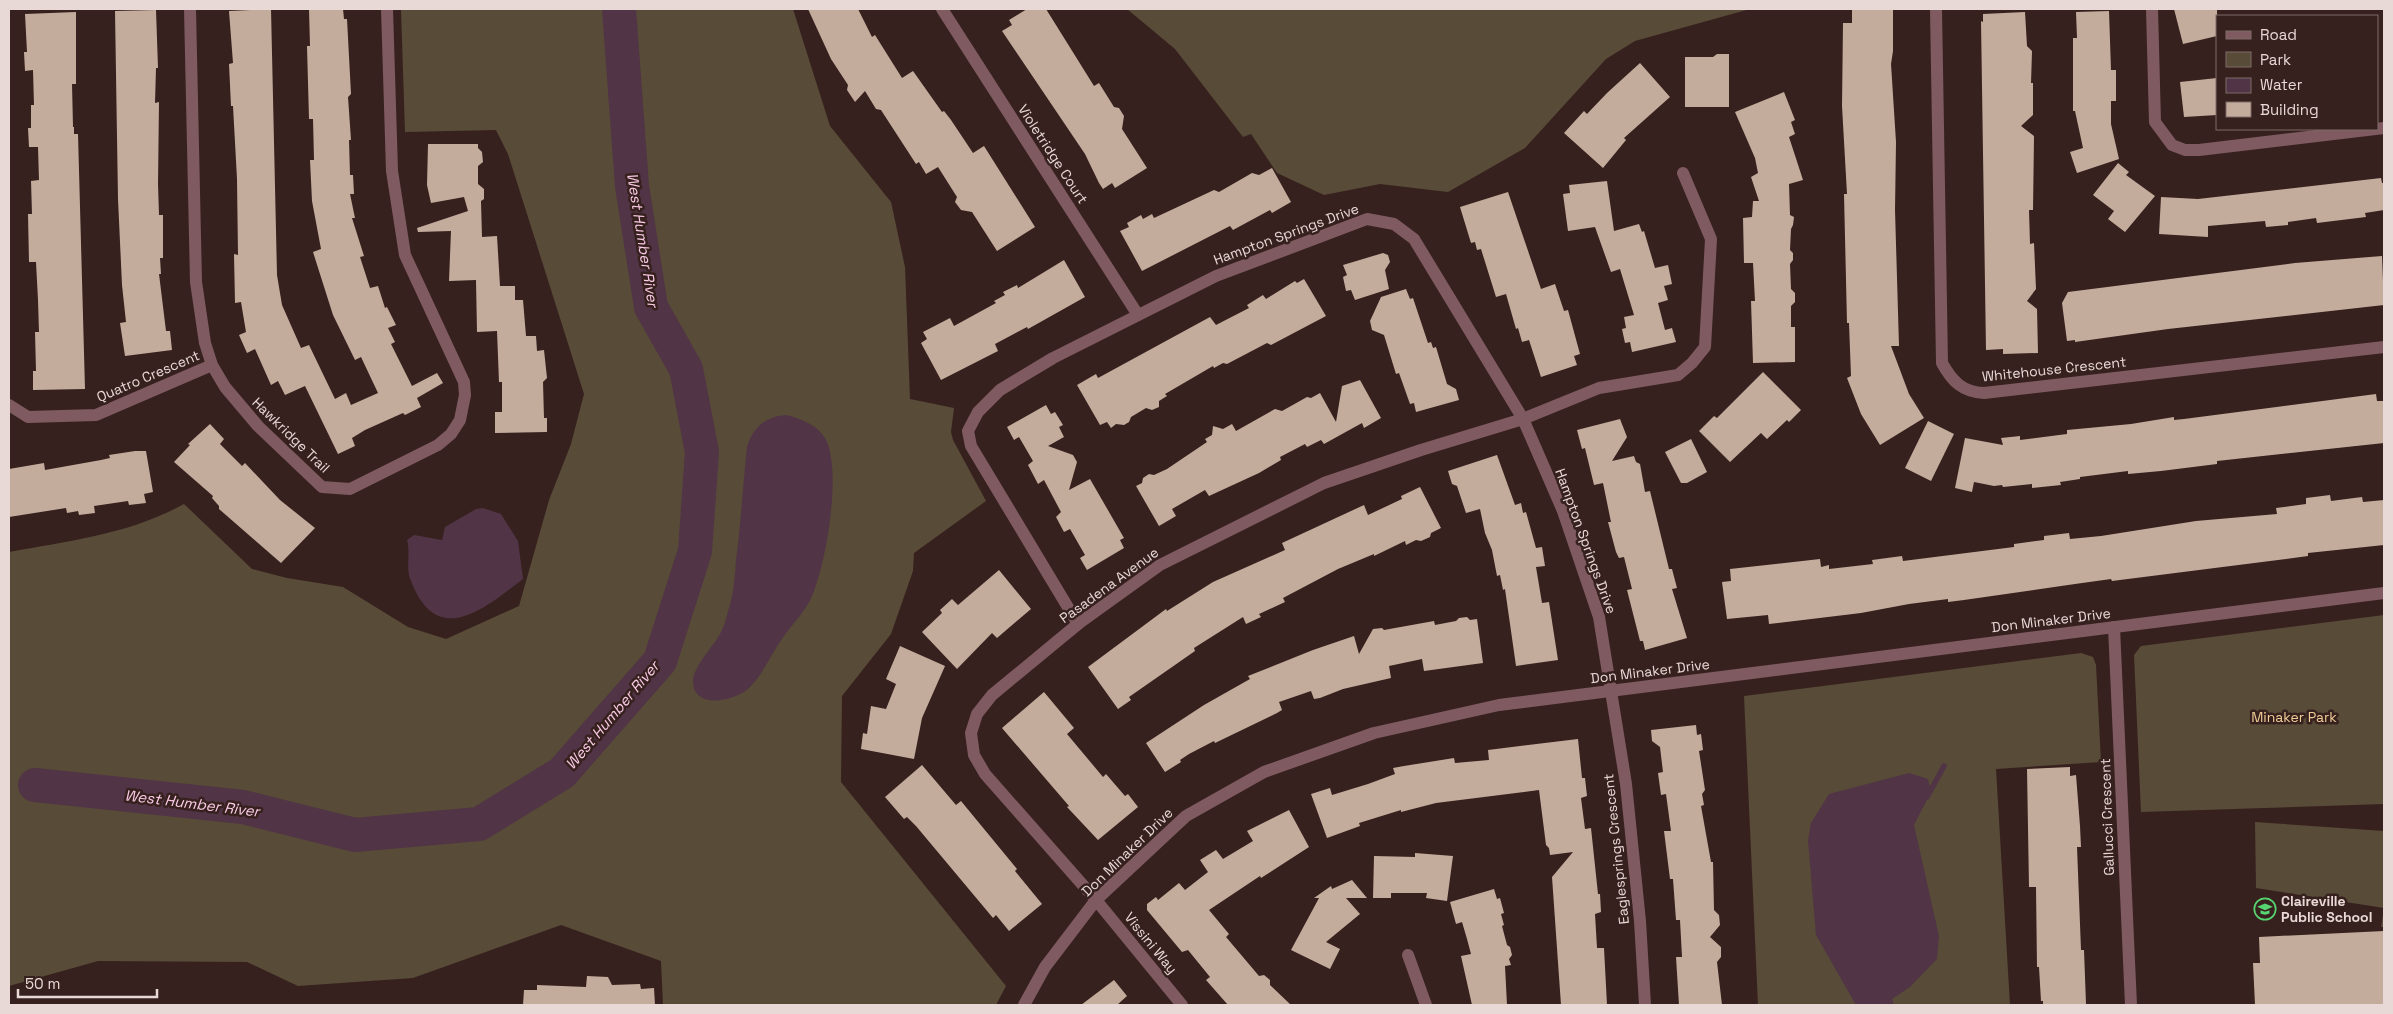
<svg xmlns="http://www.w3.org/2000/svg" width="2393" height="1014" font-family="'Space Grotesk',sans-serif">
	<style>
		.green { fill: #584b38 }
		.water { fill: #513445 }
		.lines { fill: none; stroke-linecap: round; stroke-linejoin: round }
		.stream { stroke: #513445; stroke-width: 5.5 }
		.river { stroke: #513445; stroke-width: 34 }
		.building { fill: #c4ac9d }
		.minor { stroke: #7f5a61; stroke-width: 12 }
		.labels { text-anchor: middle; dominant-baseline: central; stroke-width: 5; stroke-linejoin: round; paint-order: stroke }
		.street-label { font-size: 14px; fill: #e8d9d6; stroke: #37211e }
		.park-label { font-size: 14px; fill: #f0cc97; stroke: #37211e }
		.poi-label { font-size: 14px; font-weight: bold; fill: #e8d9d6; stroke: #37211e; text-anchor: start }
		.water-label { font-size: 15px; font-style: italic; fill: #f9cae5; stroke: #37211e }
	</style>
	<rect width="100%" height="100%" fill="#37211e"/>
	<g class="green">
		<path d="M401 9H793L830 126 891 202 905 267 910 399 954 408 951 432 953 440 986 501 914 553 913 571 891 634 842 696 841 782 1006 986 996 1005H663L661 961 561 925 413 978 298 986 247 962 98 961 9 986V552C69 541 130 534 184 504L252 569 287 578 343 587 408 627 446 639 519 606 549 500 571 444 584 394 508 154 496 130 405 132Z"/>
		<polygon points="1127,9 1750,9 1635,41 1606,59 1525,148 1448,192 1380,184 1324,195 1277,173 1251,134 1243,137 1175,49"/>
		<polygon points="2384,615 2384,804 2141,812 2134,655 2141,646"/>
		<polygon points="2081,653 2093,657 2096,665 2101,762 1996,769 2010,1005 1758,1005 1744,696"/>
		<polygon points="2255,822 2384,831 2384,927 2381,927 2384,908 2256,888"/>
	</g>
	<g class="water">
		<path d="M786 415C802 419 818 425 826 440 842 472 826 564 812 596 806 611 793 623 784 636 772 652 763 675 748 689 734 701 694 710 693 682 692 667 716 644 722 630 726 622 727 613 730 605 734 590 735 575 736 560 741 522 743 485 747 447 753 427 765 417 786 415Z"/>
		<path d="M483 508 501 514 518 541 523 579C484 609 437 649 411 581 405 568 411 553 407 540L414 535 442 540 445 527 476 509Z"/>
		<polygon points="1909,773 1928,779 1931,792 1914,825 1939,936 1937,959 1910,987 1892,999 1894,1005 1856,1005 1816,935 1808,840 1811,823 1829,794"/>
	</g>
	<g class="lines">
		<polyline class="stream" points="1927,797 1944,766"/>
		<polyline class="river" points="35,785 243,807 355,835 479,824 562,773 660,661 695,551 702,452 686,369 651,307 632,186 619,9"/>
	</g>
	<g class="building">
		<polygon points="271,9 277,275 282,305 301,348 309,345 335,399 346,393 351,405 378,393 361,357 355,360 333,315 313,252 321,249 312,201 310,160 314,160 313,119 309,119 307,46 310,46 309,9 343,9 344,19 347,19 351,94 348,97 351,140 349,140 350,175 353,175 354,194 350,194 355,218 352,218 364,256 360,257 370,288 378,286 385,308 387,307 396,325 388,328 395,342 391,344 412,386 437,373 443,383 417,398 421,407 405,415 403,413 365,430 352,438 355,446 338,454 305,386 285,395 278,381 271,385 255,349 247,353 239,335 246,332 241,302 235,303 234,254 238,255 237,179 233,106 231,106 229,64 233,63 229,11"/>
		<polygon points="808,9 858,9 872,37 875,35 902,78 913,71 942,112 944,111 951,120 973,153 984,146 1035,227 997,251 972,212 961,210 955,202 957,197 938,167 926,174 919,162 916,164 881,110 876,109 865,91 855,102 847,90 848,85 831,59"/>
		<polygon points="1027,9 1046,9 1094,86 1099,83 1114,107 1119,108 1124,116 1122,129 1147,168 1115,188 1112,183 1103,189 1099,183 1085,154 1002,31 1012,25 1009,20"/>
		<polygon points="1852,9 1893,9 1893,51 1891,64 1896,142 1895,210 1899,346 1891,346 1909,394 1924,418 1880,445 1861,414 1847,378 1851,376 1849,323 1847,323 1844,194 1847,194 1842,106 1843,23 1852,23"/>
		<polygon points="2174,9 2217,9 2217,36 2183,44"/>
		<polygon points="156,10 158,68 156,68 155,103 159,102 158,184 159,215 163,215 163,258 160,258 161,274 159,274 166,331 170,331 172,350 125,356 120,323 126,322 122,285 118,199 115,11"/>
		<polygon points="2109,11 2111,70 2116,70 2116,101 2111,101 2111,124 2119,159 2077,173 2070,152 2083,148 2075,111 2073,111 2073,38 2077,38 2076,12"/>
		<polygon points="76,12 76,84 72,84 73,127 74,127 74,134 78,134 85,389 33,390 33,371 36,371 35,332 39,332 38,300 36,262 29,262 28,214 32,214 31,181 39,180 38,147 29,147 28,128 31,128 31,105 34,105 33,70 25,71 24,52 27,52 25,14"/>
		<polygon points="2025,12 2027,46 2032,51 2031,83 2033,83 2033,115 2021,126 2034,136 2033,210 2029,210 2030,244 2034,243 2036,289 2027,301 2037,309 2038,353 2003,354 2003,349 1986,350 1981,21 1983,22 1983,14"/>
		<polygon points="1717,54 1729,54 1729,107 1685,107 1685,57 1713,57"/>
		<polygon points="1640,63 1670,97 1624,138 1626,140 1603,168 1564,133 1584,111 1587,114 1607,93"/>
		<polygon points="2217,78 2217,115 2184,117 2180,82"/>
		<polygon points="1784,92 1795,120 1791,122 1795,134 1789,137 1803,180 1789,184 1790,215 1794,217 1793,225 1791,229 1790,250 1793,253 1793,260 1790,264 1791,289 1795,293 1795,302 1791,306 1791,327 1795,327 1795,362 1753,363 1751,301 1755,301 1753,263 1744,263 1743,218 1752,217 1753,201 1759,201 1751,177 1758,173 1755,158 1735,112"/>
		<polygon points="428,144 478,144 478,148 482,152 483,162 478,166 478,184 484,189 484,199 481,201 482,237 497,236 500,286 515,286 515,300 523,300 526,336 536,336 537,351 544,350 547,378 543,382 544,418 547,418 547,432 495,433 495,412 502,412 502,382 499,382 497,331 477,332 476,280 449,281 451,231 418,232 417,228 468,211 464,197 431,203 427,185"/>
		<polygon points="2118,163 2129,172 2126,175 2155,196 2125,232 2108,219 2114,211 2093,195"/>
		<polygon points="1272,168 1291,202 1272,213 1270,210 1233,230 1230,226 1142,271 1120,231 1129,227 1127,223 1141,215 1143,219 1152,214 1154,218 1214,190 1219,192 1252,173 1259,175"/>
		<polygon points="2381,178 2382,183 2384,183 2384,210 2365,213 2366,217 2317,223 2316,218 2288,222 2288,225 2266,227 2265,221 2208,226 2208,237 2159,234 2161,197 2198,199"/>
		<polygon points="1607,181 1614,231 1639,224 1642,232 1644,231 1655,268 1668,265 1672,284 1664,286 1668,300 1658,303 1665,330 1672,328 1676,342 1632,352 1630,342 1625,343 1622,329 1626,328 1624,317 1634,315 1620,269 1611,272 1595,227 1568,231 1563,194 1570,193 1569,185"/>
		<polygon points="1508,192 1541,289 1555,284 1564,311 1568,310 1580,354 1574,356 1577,365 1541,377 1529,340 1522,342 1518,328 1516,329 1506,294 1496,297 1481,249 1477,250 1475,242 1471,243 1460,207"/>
		<polygon points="1383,253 1388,255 1390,262 1385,270 1389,289 1355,300 1351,290 1346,291 1343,277 1347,275 1343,265"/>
		<polygon points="2382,256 2384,305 2168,329 2075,342 2075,340 2067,341 2062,303 2068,292 2295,263"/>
		<polygon points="1064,260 1085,297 1028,329 1027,327 995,344 998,351 941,380 921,343 927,339 923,332 950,318 954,326 996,303 994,301 1005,295 1003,292 1017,285 1018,288"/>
		<polygon points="1304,279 1326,316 1271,345 1267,343 1227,364 1223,363 1214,368 1213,366 1165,394 1167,396 1159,401 1159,407 1152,410 1146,408 1131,417 1129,422 1124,425 1116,424 1111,428 1107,422 1100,425 1077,385 1096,374 1098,378 1210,317 1216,325 1249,308 1247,305 1263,295 1266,299 1295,281 1297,283"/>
		<polygon points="1406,289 1410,299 1413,298 1428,343 1431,342 1433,348 1436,347 1447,384 1456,389 1459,400 1416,412 1414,403 1410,404 1399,373 1396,374 1384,335 1372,330 1370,321 1381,297"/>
		<polygon points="1763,372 1801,410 1789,422 1787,420 1767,439 1761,433 1730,462 1699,431 1714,416 1717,418"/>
		<polygon points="1360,380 1381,418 1364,428 1362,423 1324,444 1321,440 1307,447 1305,444 1280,457 1281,460 1259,473 1209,496 1205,490 1172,509 1176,516 1159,526 1136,486 1142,483 1143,478 1149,474 1154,475 1167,469 1207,442 1205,439 1212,435 1213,426 1223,429 1232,424 1236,431 1275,409 1282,411 1307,397 1311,398 1320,393 1336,422 1342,386"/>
		<polygon points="2376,394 2377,401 2384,401 2384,443 2217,461 2217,464 2161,471 2128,474 2128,471 2080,477 2080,479 2060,482 2061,485 2032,488 2032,484 2003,487 2002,485 1994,486 1974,482 1972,492 1955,488 1965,438 2003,445 2001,438 2020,436 2020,440 2067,434 2067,430 2131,424 2174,417 2174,420 2184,419"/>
		<polygon points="1046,405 1051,414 1055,412 1063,425 1059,427 1064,437 1048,446 1073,455 1077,462 1069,490 1090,479 1124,538 1120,540 1124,548 1087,570 1080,558 1085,555 1070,529 1064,532 1056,517 1061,512 1044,480 1038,484 1028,465 1033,461 1019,437 1014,440 1007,427"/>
		<polygon points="1620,419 1627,437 1612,461 1634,456 1636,462 1640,464 1645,492 1650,491 1669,569 1672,569 1677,588 1672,589 1687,638 1645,650 1643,641 1640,641 1627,590 1632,589 1624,557 1619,558 1616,552 1608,522 1611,522 1603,483 1594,485 1585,448 1582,449 1577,430"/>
		<polygon points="1928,421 1954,434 1931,481 1905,468"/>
		<polygon points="210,424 224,439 220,444 242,466 245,463 280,500 315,528 281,563 219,509 219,506 212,498 213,496 174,462 190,445 188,444"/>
		<polygon points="1691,439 1707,472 1687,483 1681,483 1665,452"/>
		<polygon points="135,451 146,451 153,492 144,494 146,503 129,505 128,501 94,506 95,513 79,515 78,511 67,513 66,508 9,517 9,469 44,463 45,470 101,460 110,458 109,455"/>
		<polygon points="1497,455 1515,505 1521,503 1523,513 1526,512 1536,548 1542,547 1545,566 1536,567 1542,603 1549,602 1558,660 1516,666 1505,589 1503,590 1500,575 1497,576 1492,550 1485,533 1480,509 1466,513 1457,486 1452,484 1448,471"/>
		<polygon points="1420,487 1441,528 1431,533 1430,537 1421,541 1416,540 1406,545 1405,541 1374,556 1374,554 1338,569 1283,598 1285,602 1259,614 1261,617 1246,624 1243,617 1194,648 1195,651 1129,697 1131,700 1118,709 1088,667 1166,609 1167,611 1213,582 1285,550 1282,543 1364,505 1368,515 1402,499 1401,496"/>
		<polygon points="2330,495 2331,501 2362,497 2363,502 2384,500 2384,545 2308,553 2308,556 2278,560 2112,581 2111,579 2075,584 1964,600 1948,602 1948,599 1909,604 1861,613 1769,624 1768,615 1727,619 1722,582 1731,581 1730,569 1820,559 1821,567 1829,565 1829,569 1873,564 1872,560 1902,556 1903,561 2014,547 2014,544 2044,540 2044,536 2069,533 2070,539 2101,536 2196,521 2277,514 2276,508 2306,504 2306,498"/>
		<polygon points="999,570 1031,609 997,638 992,633 957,669 922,632 942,613 940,610 952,599 958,605"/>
		<polygon points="1467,617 1470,620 1477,619 1483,663 1424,671 1422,659 1389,666 1391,678 1343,689 1320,698 1314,699 1311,691 1279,702 1282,710 1277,713 1215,743 1214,741 1189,754 1180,760 1181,762 1165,772 1146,743 1204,705 1250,679 1248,676 1313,650 1354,636 1359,654 1373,629 1382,628 1384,630 1434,621 1435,625 1456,621 1459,618"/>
		<polygon points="900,646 945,666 922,718 914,759 861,749 863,733 867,734 871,706 886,709 896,684 886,679"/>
		<polygon points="1044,692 1074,728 1067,734 1103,777 1106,774 1125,796 1128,794 1138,807 1098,840 1067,807 1069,806 1002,728"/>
		<polygon points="1696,725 1697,735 1701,734 1703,750 1699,751 1705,790 1702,794 1704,805 1701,806 1711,862 1713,862 1714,910 1719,915 1720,925 1710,937 1721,947 1721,957 1717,962 1722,1005 1679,1005 1676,957 1682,957 1680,920 1676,920 1673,879 1670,879 1664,831 1671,831 1666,794 1661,795 1658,773 1663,772 1660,747 1652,741 1651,730"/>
		<polygon points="1578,739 1582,778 1585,778 1587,796 1581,798 1585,829 1591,828 1598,894 1600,894 1601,912 1595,914 1597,948 1604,948 1607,1005 1561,1005 1552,877 1573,852 1550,855 1549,848 1546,845 1539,790 1436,803 1401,812 1401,810 1359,823 1360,826 1327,838 1311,794 1330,788 1332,795 1368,784 1395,774 1393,768 1404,766 1454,758 1455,763 1489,760 1488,750"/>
		<polygon points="922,765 956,805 961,801 1017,869 1015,871 1042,904 1009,931 996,915 993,918 916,826 907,817 904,819 885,797"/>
		<polygon points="2070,767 2070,776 2076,775 2080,826 2081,847 2077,847 2081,950 2084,950 2086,1004 2043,1005 2043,1001 2041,1001 2039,967 2037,967 2036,887 2029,887 2027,769"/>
		<polygon points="1289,810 1309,847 1261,878 1260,876 1209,910 1229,934 1226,937 1259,976 1264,975 1270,980 1270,985 1291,1005 1228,1005 1206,980 1210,977 1188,950 1182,952 1147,910 1147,904 1156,897 1158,900 1179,883 1185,890 1208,872 1200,860 1216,850 1223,859 1253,841 1247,831"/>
		<polygon points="1415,853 1453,856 1447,901 1426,898 1427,893 1391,893 1391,898 1373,898 1374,856 1415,857"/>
		<polygon points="1352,880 1367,898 1346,898 1360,914 1326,942 1340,949 1330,969 1291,950 1319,898 1314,898 1331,886 1332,889"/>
		<polygon points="1494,889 1497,899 1500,898 1504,913 1501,914 1504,925 1502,926 1507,945 1510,947 1512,955 1509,959 1511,965 1505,966 1507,1005 1472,1005 1461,956 1471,954 1467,939 1462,922 1456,924 1450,902"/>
		<polygon points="2384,931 2384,1005 2255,1005 2253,963 2260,963 2259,937"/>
		<polygon points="587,976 608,977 612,985 640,984 641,989 654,988 655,1005 523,1005 524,990 537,990 537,985 586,987"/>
		<polygon points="1114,980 1127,996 1117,1005 1081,1005"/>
	</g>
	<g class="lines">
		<g class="minor">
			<polyline points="190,9 196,282 205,343 212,365 225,387 258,426 322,487 350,489 438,445 451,434 460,420 465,395 464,382 405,255 392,171 387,9"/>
			<polyline points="942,9 1138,315"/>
			<path d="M1936 9 1942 363C1952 381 1962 392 1984 393L2384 347"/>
			<polyline points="2152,9 2155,122 2172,145 2185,150 2199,150 2384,128"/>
			<polyline points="9,405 28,417 96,415 212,365"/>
			<polyline points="1078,624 971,446 968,431 978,412 1000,390 1053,358 1216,276 1367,219 1394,224 1414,239 1523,419 1563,511 1599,617 1626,784 1640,921 1645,1005"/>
			<polyline points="2114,627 2131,1005"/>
			<polyline points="1408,955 1426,1005"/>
			<polyline points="1024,1005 1045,967 1096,900 1186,816 1264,772 1374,733 1499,705 2384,593"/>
			<polyline points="1182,1005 1096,900 985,774 974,755 971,733 977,714 992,695 1078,624 1160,565 1324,483 1421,450 1523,419 1599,388 1678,375 1692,363 1705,347 1711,239 1683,173"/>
		</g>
	</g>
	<defs>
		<g id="school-ring" transform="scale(1.125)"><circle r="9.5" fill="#37211e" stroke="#57d570" stroke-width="1.5"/><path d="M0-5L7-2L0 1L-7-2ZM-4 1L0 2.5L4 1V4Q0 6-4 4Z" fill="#57d570"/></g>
	</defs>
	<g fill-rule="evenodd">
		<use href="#school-ring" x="2265" y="909"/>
	</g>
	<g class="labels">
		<g class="street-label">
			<text transform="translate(1053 154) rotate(57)">Violetridge Court</text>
			<text transform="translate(1286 234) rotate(-20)">Hampton Springs Drive</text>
			<text transform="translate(2054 369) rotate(-6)">Whitehouse Crescent</text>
			<text transform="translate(148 376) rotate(-23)">Quatro Crescent</text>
			<text transform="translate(291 435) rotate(44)">Hawkridge Trail</text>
			<text transform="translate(1586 541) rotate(70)">Hampton Springs Drive</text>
			<text transform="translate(1109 585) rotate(-36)">Pasadena Avenue</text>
			<text transform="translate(2051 620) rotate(-7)">Don Minaker Drive</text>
			<text transform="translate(1650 671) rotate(-7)">Don Minaker Drive</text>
			<text transform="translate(2107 817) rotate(-92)">Gallucci Crescent</text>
			<text transform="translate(1616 849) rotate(-96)">Eaglesprings Crescent</text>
			<text transform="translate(1127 852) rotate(-44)">Don Minaker Drive</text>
			<text transform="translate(1151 943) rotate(51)">Vissini Way</text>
		</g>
		<g class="park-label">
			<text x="2294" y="717">Minaker Park</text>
		</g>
		<g class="poi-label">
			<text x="2281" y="901">Claireville<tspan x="2281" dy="16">Public School</tspan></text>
		</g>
		<g class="water-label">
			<text transform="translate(643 240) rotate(81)">West Humber River</text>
			<text transform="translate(612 715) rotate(-50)">West Humber River</text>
			<text transform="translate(192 803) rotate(7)">West Humber River</text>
		</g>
	</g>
	<rect width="2393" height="1014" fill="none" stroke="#e8d9d6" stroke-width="20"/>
	<rect x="2216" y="15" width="162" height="115" fill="#37211e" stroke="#7e6b68"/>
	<rect x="2226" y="31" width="25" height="8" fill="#7f5a61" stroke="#7e6b68"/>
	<text x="2260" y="40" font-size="15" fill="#e8d9d6">Road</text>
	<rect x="2226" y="52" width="25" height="15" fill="#584b38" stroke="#7e6b68"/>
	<text x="2260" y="65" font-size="15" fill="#e8d9d6">Park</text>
	<rect x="2226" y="78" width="25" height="15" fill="#513445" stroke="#7e6b68"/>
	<text x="2260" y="90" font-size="15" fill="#e8d9d6">Water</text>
	<rect x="2226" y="102" width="25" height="15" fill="#c4ac9d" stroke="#7e6b68"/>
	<text x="2260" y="115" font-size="15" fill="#e8d9d6">Building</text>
	<path d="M18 989v8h139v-8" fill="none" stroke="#e8d9d6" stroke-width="2.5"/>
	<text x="25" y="989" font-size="15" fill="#e8d9d6" stroke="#37211e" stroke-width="4" paint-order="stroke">50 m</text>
</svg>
